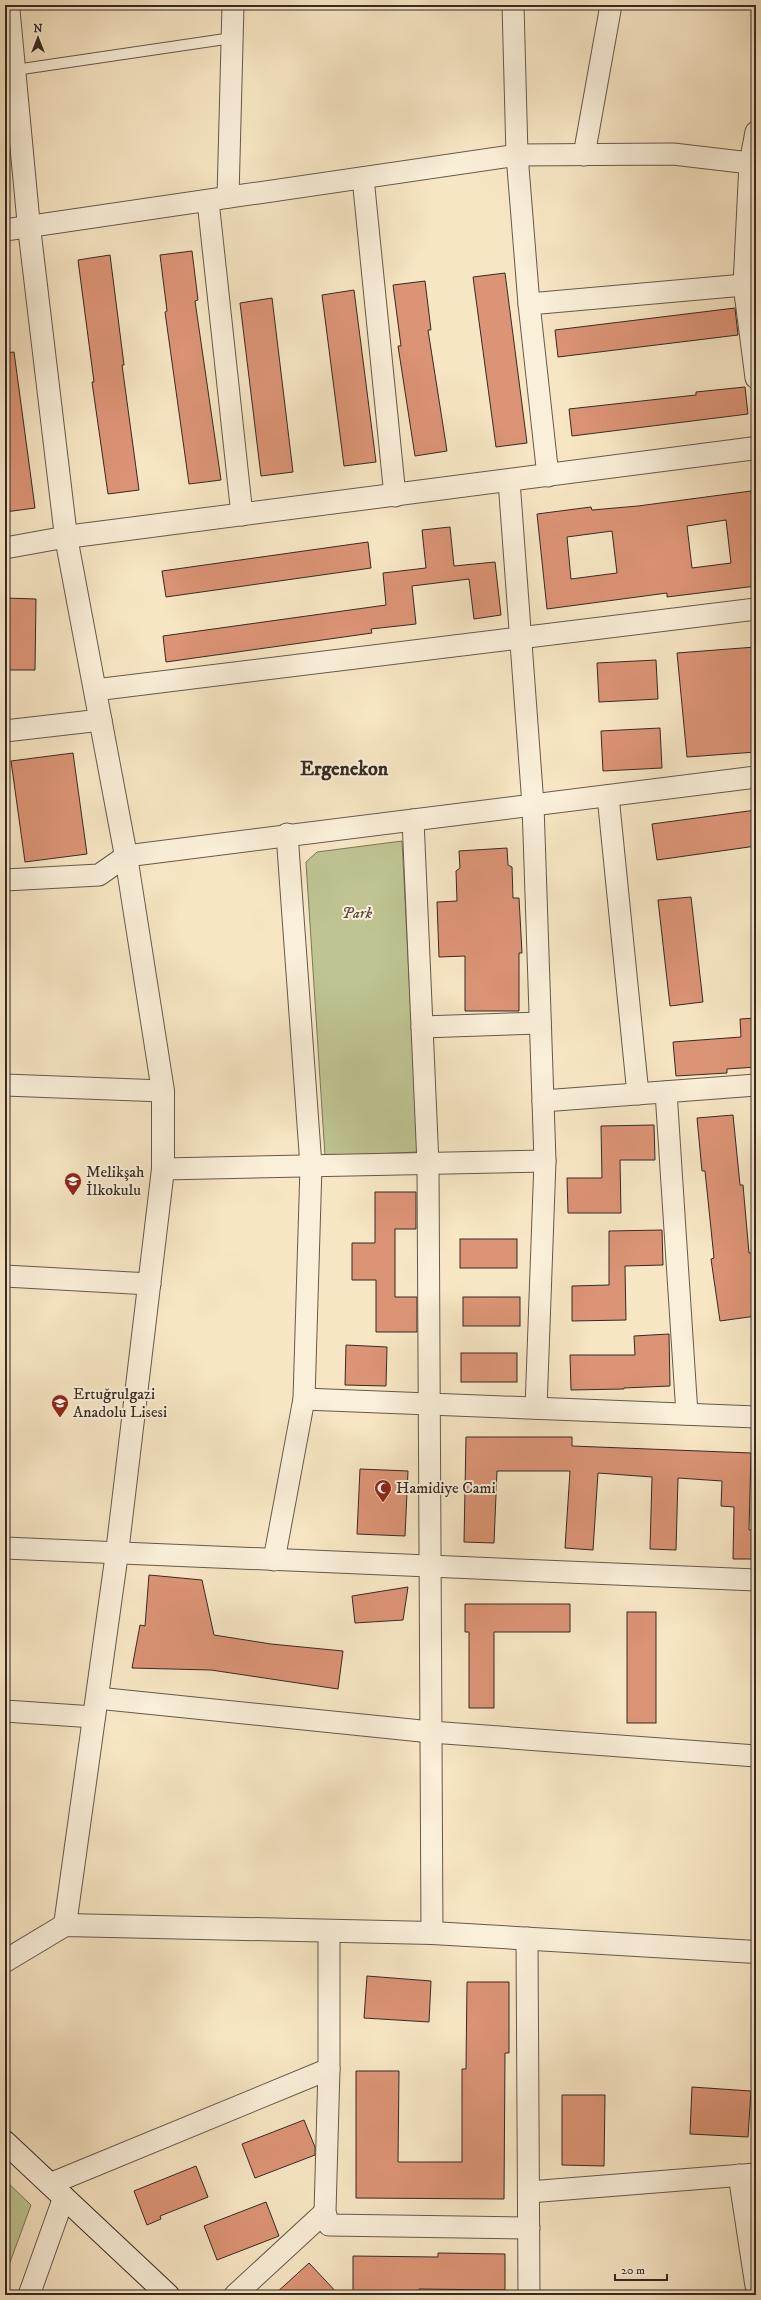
<svg xmlns="http://www.w3.org/2000/svg" width="761" height="2300" font-family="'IM FELL DW Pica',serif">
	<style>
		.green { fill: #bfc492; stroke: #7a775a }
		.building { fill: #dc9476; stroke: #362a23; fill-rule: evenodd }
		.lines { fill: none; stroke-linecap: round; stroke-linejoin: round }
		.service-casing { stroke: #66594b; stroke-width: 12 }
		.minor-casing { stroke: #66594b; stroke-width: 23 }
		.tertiary-casing { stroke: #66594b; stroke-width: 24 }
		.secondary-casing { stroke: #362a23; stroke-width: 24 }
		.service { stroke: #faefd9; stroke-width: 10 }
		.minor { stroke: #faefd9; stroke-width: 21 }
		.tertiary { stroke: #faefd9; stroke-width: 22 }
		.secondary { stroke: #faefd9; stroke-width: 22 }
		.labels { text-anchor: middle; dominant-baseline: central; stroke-width: 4; stroke-linejoin: round; paint-order: stroke }
		.park-label { font-size: 16px; font-style: italic; fill: #58503f; stroke: #faefd9 }
		.poi-label { font-size: 16px; fill: #362a23; stroke: #faefd9; text-anchor: start }
		.district-label { font-size: 20px; font-weight: bold; fill: #362a23; stroke: #faefd9 }
	</style>
	<rect width="100%" height="100%" fill="#f7e6c4"/>
	<filter id="stains"><feTurbulence type="fractalNoise" baseFrequency=".005" numOctaves="4"/><feColorMatrix values="0 0 0 0 .2 0 0 0 0 .09 0 0 0 0 .02 0 0 0 .5 -.17"/></filter>
	<radialGradient id="worn" r=".72"><stop offset=".6" stop-color="#630" stop-opacity="0"/><stop offset="1" stop-color="#630" stop-opacity=".3"/></radialGradient>
	<g class="green">
		<polygon points="402,841 418,1152 325,1156 306,862 317,852"/>
		<polygon points="5,2180 31,2205 5,2276"/>
	</g>
	<g class="building">
		<polygon points="192,251 198,300 195,301 221,480 189,484 165,312 167,311 160,255"/>
		<polygon points="110,255 124,365 122,365 139,490 108,494 92,382 94,382 78,260"/>
		<polygon points="505,273 527,443 496,447 473,277"/>
		<polygon points="425,281 431,330 428,330 447,451 415,456 398,346 401,346 393,285"/>
		<polygon points="354,290 376,462 344,466 322,295"/>
		<polygon points="272,298 293,472 261,476 240,303"/>
		<polygon points="735,308 738,335 558,357 555,330"/>
		<polygon points="14,352 35,508 5,512 5,353"/>
		<polygon points="745,387 748,414 572,436 569,409 696,395 696,392"/>
		<path d="M751 491 756 539V586L667 597V593L547 609 537 514 591 507 592 510 638 506ZM726 520 731 563 692 568 687 526ZM612 531 617 573 571 579 567 537Z"/>
		<polygon points="450,527 454,566 495,562 501,615 474,619 469,579 412,586 416,624 371,629 372,633 166,662 163,636 386,605 383,573 426,568 422,530"/>
		<polygon points="368,542 371,568 166,597 162,571"/>
		<polygon points="5,598 36,599 35,670 5,670"/>
		<polygon points="755,647 756,752 687,757 677,653"/>
		<polygon points="656,660 658,699 599,702 597,663"/>
		<polygon points="660,728 662,768 603,771 601,731"/>
		<polygon points="73,753 87,854 25,862 11,761"/>
		<polygon points="756,810 756,846 657,860 652,824"/>
		<polygon points="507,848 508,865 512,867 513,898 519,898 522,953 519,953 519,1011 465,1011 465,956 439,957 437,902 457,901 456,871 460,868 459,851"/>
		<polygon points="691,897 703,1002 670,1006 658,900"/>
		<polygon points="756,1018 756,1067 727,1069 727,1073 676,1076 673,1042 741,1037 740,1019"/>
		<polygon points="733,1115 740,1185 743,1185 749,1253 752,1253 756,1282 756,1316 720,1321 711,1259 714,1258 705,1171 702,1171 697,1118"/>
		<polygon points="654,1125 655,1160 620,1160 621,1213 568,1213 567,1178 602,1178 601,1126"/>
		<polygon points="375,1192 416,1192 416,1229 395,1229 395,1297 417,1297 417,1332 376,1332 376,1280 352,1280 352,1243 375,1243"/>
		<polygon points="662,1230 663,1265 625,1266 626,1320 572,1321 572,1286 609,1285 609,1231"/>
		<rect x="460" y="1239" width="57" height="29"/>
		<rect x="463" y="1297" width="57" height="29"/>
		<polygon points="669,1334 670,1386 624,1388 624,1389 571,1390 570,1355 635,1355 634,1336"/>
		<polygon points="346,1345 387,1347 386,1386 345,1385"/>
		<rect x="461" y="1353" width="56" height="29"/>
		<polygon points="466,1437 572,1437 572,1446 751,1453 749,1530 756,1530 756,1559 733,1559 734,1507 721,1506 722,1481 678,1478 676,1550 650,1549 652,1477 598,1473 593,1550 565,1548 570,1471 497,1471 494,1543 464,1542"/>
		<polygon points="360,1469 408,1471 405,1536 357,1534"/>
		<polygon points="149,1575 202,1580 214,1635 271,1644 343,1651 338,1689 211,1670 132,1668 140,1625 145,1626"/>
		<polygon points="408,1587 403,1620 355,1623 352,1596"/>
		<polygon points="465,1604 570,1604 570,1632 494,1632 494,1708 469,1708 469,1632 465,1632"/>
		<rect x="627" y="1612" width="29" height="111"/>
		<polygon points="367,1976 431,1981 429,2022 364,2018"/>
		<polygon points="467,1982 509,1982 509,2053 505,2053 504,2199 356,2198 356,2071 399,2071 398,2162 462,2162 462,2069 466,2069"/>
		<polygon points="692,2087 751,2091 748,2137 690,2134"/>
		<polygon points="562,2095 605,2095 604,2166 562,2165"/>
		<polygon points="304,2120 315,2147 315,2155 255,2178 242,2144"/>
		<polygon points="196,2166 208,2197 160,2216 161,2219 147,2225 134,2191"/>
		<polygon points="266,2202 279,2236 217,2260 204,2226"/>
		<polygon points="438,2253 505,2254 505,2290 419,2289 419,2293 353,2292 353,2256 438,2257"/>
		<polygon points="309,2263 339,2295 274,2295"/>
	</g>
	<g class="lines">
		<g class="service-casing">
			<polyline id="service" points="15,70 232,38"/>
		</g>
		<g class="minor-casing">
			<g id="minor">
				<polyline points="513,5 517,155 529,304 548,476"/>
				<polyline points="756,132 750,163 744,285 756,378"/>
				<polyline points="584,155 611,5"/>
				<polyline points="363,178 395,496"/>
				<polyline points="228,197 233,5"/>
				<polyline points="208,201 242,515"/>
				<polyline points="5,230 517,155 673,154 750,163"/>
				<polyline points="529,304 744,285"/>
				<polyline points="509,481 533,805 545,1161 536,1408"/>
				<polyline points="5,548 66,537"/>
				<polyline points="95,690 756,609"/>
				<polyline points="5,731 101,720"/>
				<polyline points="608,796 638,1094"/>
				<polyline points="413,820 428,1164 432,1933"/>
				<polyline points="5,880 99,875 126,856 756,777"/>
				<polyline points="422,1027 540,1023"/>
				<polyline points="5,1085 163,1091"/>
				<polyline points="666,1092 687,1414"/>
				<polyline points="543,1101 756,1085"/>
				<polyline points="163,1169 545,1161"/>
				<polyline points="5,1276 150,1284"/>
				<polyline points="304,1399 756,1417"/>
				<polyline points="5,1548 756,1580"/>
				<polyline points="274,1560 304,1399 311,1166 287,834"/>
				<polyline points="97,1698 431,1732 756,1756"/>
				<polyline points="5,1711 94,1717"/>
				<polyline points="329,1931 329,2069 325,2212 329,2225 529,2228"/>
				<polyline points="527,1938 529,2295"/>
				<polyline points="739,2175 756,2286"/>
				<polyline points="50,2184 329,2069"/>
				<polyline points="529,2192 756,2174"/>
				<polyline points="29,2295 64,2197"/>
				<polyline points="235,2295 325,2212"/>
			</g>
		</g>
		<g class="tertiary-casing">
			<g id="tertiary">
				<polyline points="8,5 29,227 66,537 126,856 163,1091 163,1169 117,1553 65,1925"/>
				<polyline points="66,537 756,448"/>
				<polyline points="5,1961 65,1925 432,1933 756,1952"/>
			</g>
		</g>
		<g class="secondary-casing">
			<polyline id="secondary" points="5,2142 168,2295"/>
		</g>
		<use href="#service" class="service"/>
		<use href="#minor" class="minor"/>
		<use href="#tertiary" class="tertiary"/>
		<use href="#secondary" class="secondary"/>
	</g>
	<defs>
		<g id="school-pin" transform="scale(0.9)"><path d="M0 17L-7.5 6A9.5 9.5 0 1 1 7.5 6Z" fill="#8f2418" stroke="#faefd9"/><path d="M0-5L7-2L0 1L-7-2ZM-4 1L0 2.5L4 1V4Q0 6-4 4Z" fill="#fff"/></g>
		<g id="mosque-pin" transform="scale(0.9)"><path d="M0 17L-7.5 6A9.5 9.5 0 1 1 7.5 6Z" fill="#8f2418" stroke="#faefd9"/><path d="M3.5-4.9A6 6 0 1 0 3.5 4.9A5 5 0 1 1 3.5-4.9Z" fill="#fff"/></g>
	</defs>
	<g fill-rule="evenodd">
		<use href="#school-pin" x="73" y="1181"/>
		<use href="#school-pin" x="60" y="1403"/>
		<use href="#mosque-pin" x="383" y="1488"/>
	</g>
	<g class="labels">
		<g class="park-label">
			<text x="357" y="913">Park</text>
		</g>
		<g class="poi-label">
			<text x="86" y="1172">Melikşah<tspan x="86" dy="18">İlkokulu</tspan></text>
			<text x="73" y="1394">Ertuğrulgazi<tspan x="73" dy="18">Anadolu Lisesi</tspan></text>
			<text x="396" y="1488">Hamidiye Cami</text>
		</g>
		<g class="district-label">
			<text x="344" y="769">Ergenekon</text>
		</g>
	</g>
	<rect width="761" height="2300" fill="none" stroke="#f7e6c4" stroke-width="20"/>
	<rect x="6" y="6" width="749" height="2288" fill="none" stroke="#362a23" stroke-width="2"/>
	<rect x="10" y="10" width="741" height="2280" fill="none" stroke="#362a23"/>
	<g transform="translate(38 38)" stroke="#faefd9" stroke-width="3" paint-order="stroke">
	<path d="M0-3L7 15L0 10L-7 15Z" fill="#362a23"/>
	<text y="-6" font-size="11" font-weight="bold" text-anchor="middle" fill="#362a23">N</text>
	</g>
	<path d="M615 2274v6h52v-6" fill="none" stroke="#362a23" stroke-width="2"/>
	<text x="621" y="2274" font-size="12" fill="#362a23" stroke="#faefd9" stroke-width="3" paint-order="stroke">20 m</text>
	<rect width="100%" height="100%" filter="url(#stains)"/>
	<rect width="100%" height="100%" fill="url(#worn)"/>
</svg>
